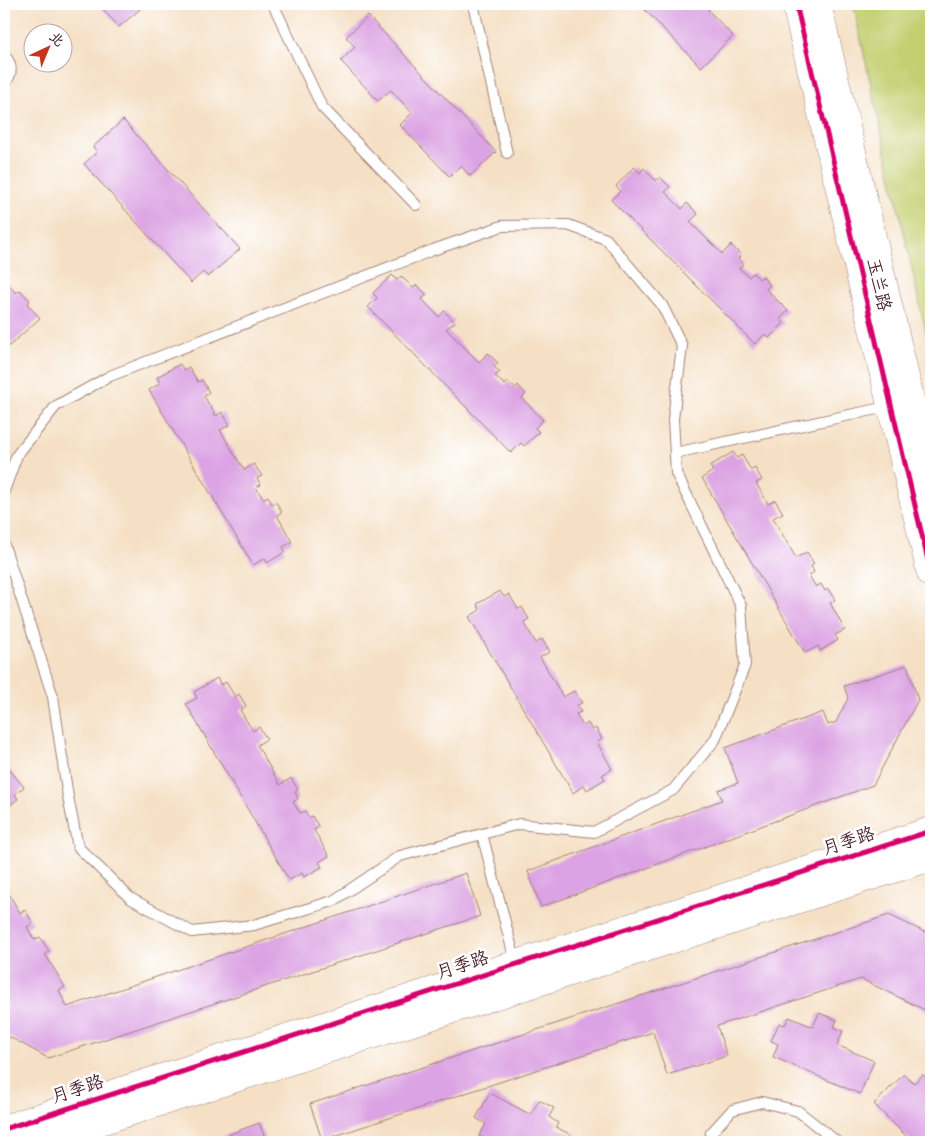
<svg xmlns="http://www.w3.org/2000/svg" width="935" height="1146" font-family="Dekko,'LXGW WenKai TC',sans-serif">
	<style>
		.green { fill: #c3cf70; stroke: #86774e }
		.building { fill: #dba3e3 }
		.lines { fill: none; stroke-linecap: round; stroke-linejoin: round }
		.lane-casing { stroke: #a08078; stroke-width: 12 }
		.secondary-casing { stroke: #a08078; stroke-width: 29 }
		.lane { stroke: #fff; stroke-width: 10 }
		.secondary { stroke: #fff; stroke-width: 28 }
		.cycleway-casing { stroke: #fff; stroke-width: 8 }
		.cycleway { stroke: #d6006c; stroke-width: 5 }
		.labels { text-anchor: middle; dominant-baseline: central; stroke-width: 5; stroke-linejoin: round; paint-order: stroke }
		.street-label { font-size: 18px; fill: #4a1f2b; stroke: #fff }
	</style>
	<rect width="100%" height="100%" fill="#fff"/>
	<filter id="ink" filterUnits="userSpaceOnUse"><feTurbulence type="fractalNoise" baseFrequency=".02" numOctaves="2"/><feDisplacementMap in="SourceGraphic" scale="10" xChannelSelector="R" yChannelSelector="G"/><feConvolveMatrix kernelMatrix="1 2 1 2 8 2 1 2 1" color-interpolation-filters="sRGB"/></filter>
	<filter id="wash" filterUnits="userSpaceOnUse"><feTurbulence type="fractalNoise" baseFrequency=".0096" numOctaves="4" result="noise"/><feDisplacementMap in="SourceGraphic" scale="20" xChannelSelector="R" yChannelSelector="G"/><feGaussianBlur stdDeviation="1.12" result="paint"/><feColorMatrix in="noise" values="0 0 0 0 0 0 0 0 0 0 0 0 0 0 0 0 0 1.4 0 .05"/><feComposite in="paint" operator="in"/></filter>
	<g filter="url(#wash)">
		<rect width="100%" height="100%" fill="#f5e0c5"/>
		<polygon class="green" points="853,4 931,4 931,355"/>
		<g id="blocks">
			<g class="building">
				<polygon points="98,4 146,4 119,27"/>
				<polygon points="639,4 714,4 708,10 733,36 701,67"/>
				<polygon points="368,16 496,152 470,176 461,166 450,177 400,125 412,113 391,90 378,101 341,61 355,47 346,37"/>
				<polygon points="123,120 240,249 208,277 203,272 191,283 84,164 97,152 93,147"/>
				<polygon points="634,167 640,173 644,168 656,181 660,177 670,187 665,192 682,209 687,203 698,214 690,222 722,254 731,245 741,255 738,258 744,264 739,268 749,277 753,273 759,279 762,276 770,285 766,289 788,311 780,319 784,323 769,338 765,334 755,344 611,200 620,191 616,186"/>
				<polygon points="392,275 397,280 401,276 413,288 417,285 427,295 422,299 439,317 444,311 455,322 446,329 479,362 488,353 498,363 494,367 500,372 495,376 505,385 508,382 515,388 518,385 526,394 522,398 543,420 535,428 539,432 524,446 521,443 511,453 368,307 377,298 373,293"/>
				<polygon points="4,279 16,293 20,290 30,301 27,304 40,318 5,350 4,348"/>
				<polygon points="180,364 184,370 189,367 198,382 202,380 209,392 204,396 216,416 222,412 230,425 220,430 244,470 254,464 262,476 257,478 261,485 256,487 263,499 268,496 272,504 276,502 282,512 277,515 292,542 283,547 285,552 267,563 265,558 253,565 149,390 160,383 157,377"/>
				<polygon points="733,452 737,458 742,455 751,470 755,468 762,480 756,483 768,504 775,500 783,513 773,518 796,558 807,552 814,564 811,566 814,572 809,576 816,587 821,584 825,591 828,589 835,600 830,603 845,630 835,635 838,640 820,651 818,646 805,653 702,478 713,471 710,466"/>
				<polygon points="500,591 504,597 509,594 518,609 522,607 529,619 524,622 536,643 542,639 550,652 540,657 563,697 574,691 582,703 577,705 581,712 576,714 583,726 588,723 592,730 596,728 602,739 597,742 612,769 602,775 605,779 587,790 584,785 573,793 469,617 480,610 477,604"/>
				<polygon points="907,665 918,700 873,785 541,907 528,871 722,800 718,790 738,783 725,748 823,712 828,725 836,722 848,698 844,686"/>
				<polygon points="217,678 221,685 226,682 235,697 239,694 246,706 240,710 253,731 259,727 267,739 257,745 280,785 291,778 298,790 295,792 298,799 293,802 300,813 305,811 309,818 312,816 319,827 314,830 329,856 319,862 322,867 304,877 302,873 289,880 186,704 197,698 194,692"/>
				<polygon points="4,752 9,759 4,763 24,787 15,794 18,799 4,810"/>
				<polygon points="466,873 480,916 48,1058 4,1034 4,888 5,887 20,913 25,910 33,923 27,927 34,940 40,937 49,951 45,954 65,987 59,990 67,1007"/>
				<polygon points="889,915 931,935 931,1013 861,979 717,1026 727,1056 667,1075 653,1032 322,1140 310,1104"/>
				<polygon points="819,1013 837,1020 834,1027 843,1031 837,1045 874,1061 860,1094 773,1057 778,1044 771,1041 779,1023 785,1025 789,1017 813,1027"/>
				<polygon points="904,1074 914,1083 923,1075 931,1082 931,1142 912,1142 874,1104"/>
				<polygon points="490,1093 531,1115 539,1100 554,1108 549,1117 558,1123 556,1127 584,1142 491,1142 479,1136 486,1124 476,1118"/>
				<polygon points="259,1123 267,1142 208,1142"/>
			</g>
		</g>
	</g>
	<g filter="url(#ink)">
		<use href="#blocks" fill-opacity="0" stroke="#a08078" stroke-width="1"/>
		<g class="lines">
			<g class="lane-casing">
				<g id="lane">
					<polyline points="273,4 322,107 416,205"/>
					<polyline points="473,4 507,153"/>
					<path d="M4 55C13 64 13 75 4 84"/>
					<polyline points="675,453 891,406"/>
					<polyline points="4,491 17,455 56,406 110,376 433,250 502,226 568,225 606,239 662,305 682,346 673,419 676,473 741,606 745,665 715,740 673,790 594,832 519,824 400,856 333,901 254,925 192,932 130,898 78,847 68,797 53,697 4,545"/>
					<polyline points="482,834 516,964"/>
					<polyline points="709,1142 711,1133 732,1110 762,1102 798,1111 837,1142"/>
				</g>
			</g>
			<g class="secondary-casing">
				<g id="secondary">
					<polyline points="796,4 931,573"/>
					<polyline points="817,4 931,487"/>
					<polyline points="4,1129 931,831"/>
					<polyline points="34,1142 931,857"/>
				</g>
			</g>
			<use href="#lane" class="lane"/>
			<use href="#secondary" class="secondary"/>
			<g class="cycleway-casing">
				<g id="cycleway">
					<polyline points="796,4 931,573"/>
					<polyline points="4,1129 931,831"/>
				</g>
			</g>
			<use href="#cycleway" class="cycleway"/>
		</g>
	</g>
	<g class="labels">
		<g class="street-label">
			<text transform="translate(877 285) rotate(77)">玉兰路</text>
			<text transform="translate(849 843) rotate(-18)">月季路</text>
			<text transform="translate(463 967) rotate(-18)">月季路</text>
			<text transform="translate(78 1091) rotate(-18)">月季路</text>
		</g>
	</g>
	<rect width="935" height="1146" fill="none" stroke="#fff" stroke-width="20"/>
	<g transform="translate(48 48) rotate(44)"><circle r="24" fill="#ffffff" stroke="#b7a5aa"/>
	<path d="M0-4L9 19L0 12L-9 19Z" fill="#c8321e"/>
	<text y="-8" font-size="14" font-weight="bold" text-anchor="middle" fill="#4a1f2b">北</text>
	</g>
</svg>
